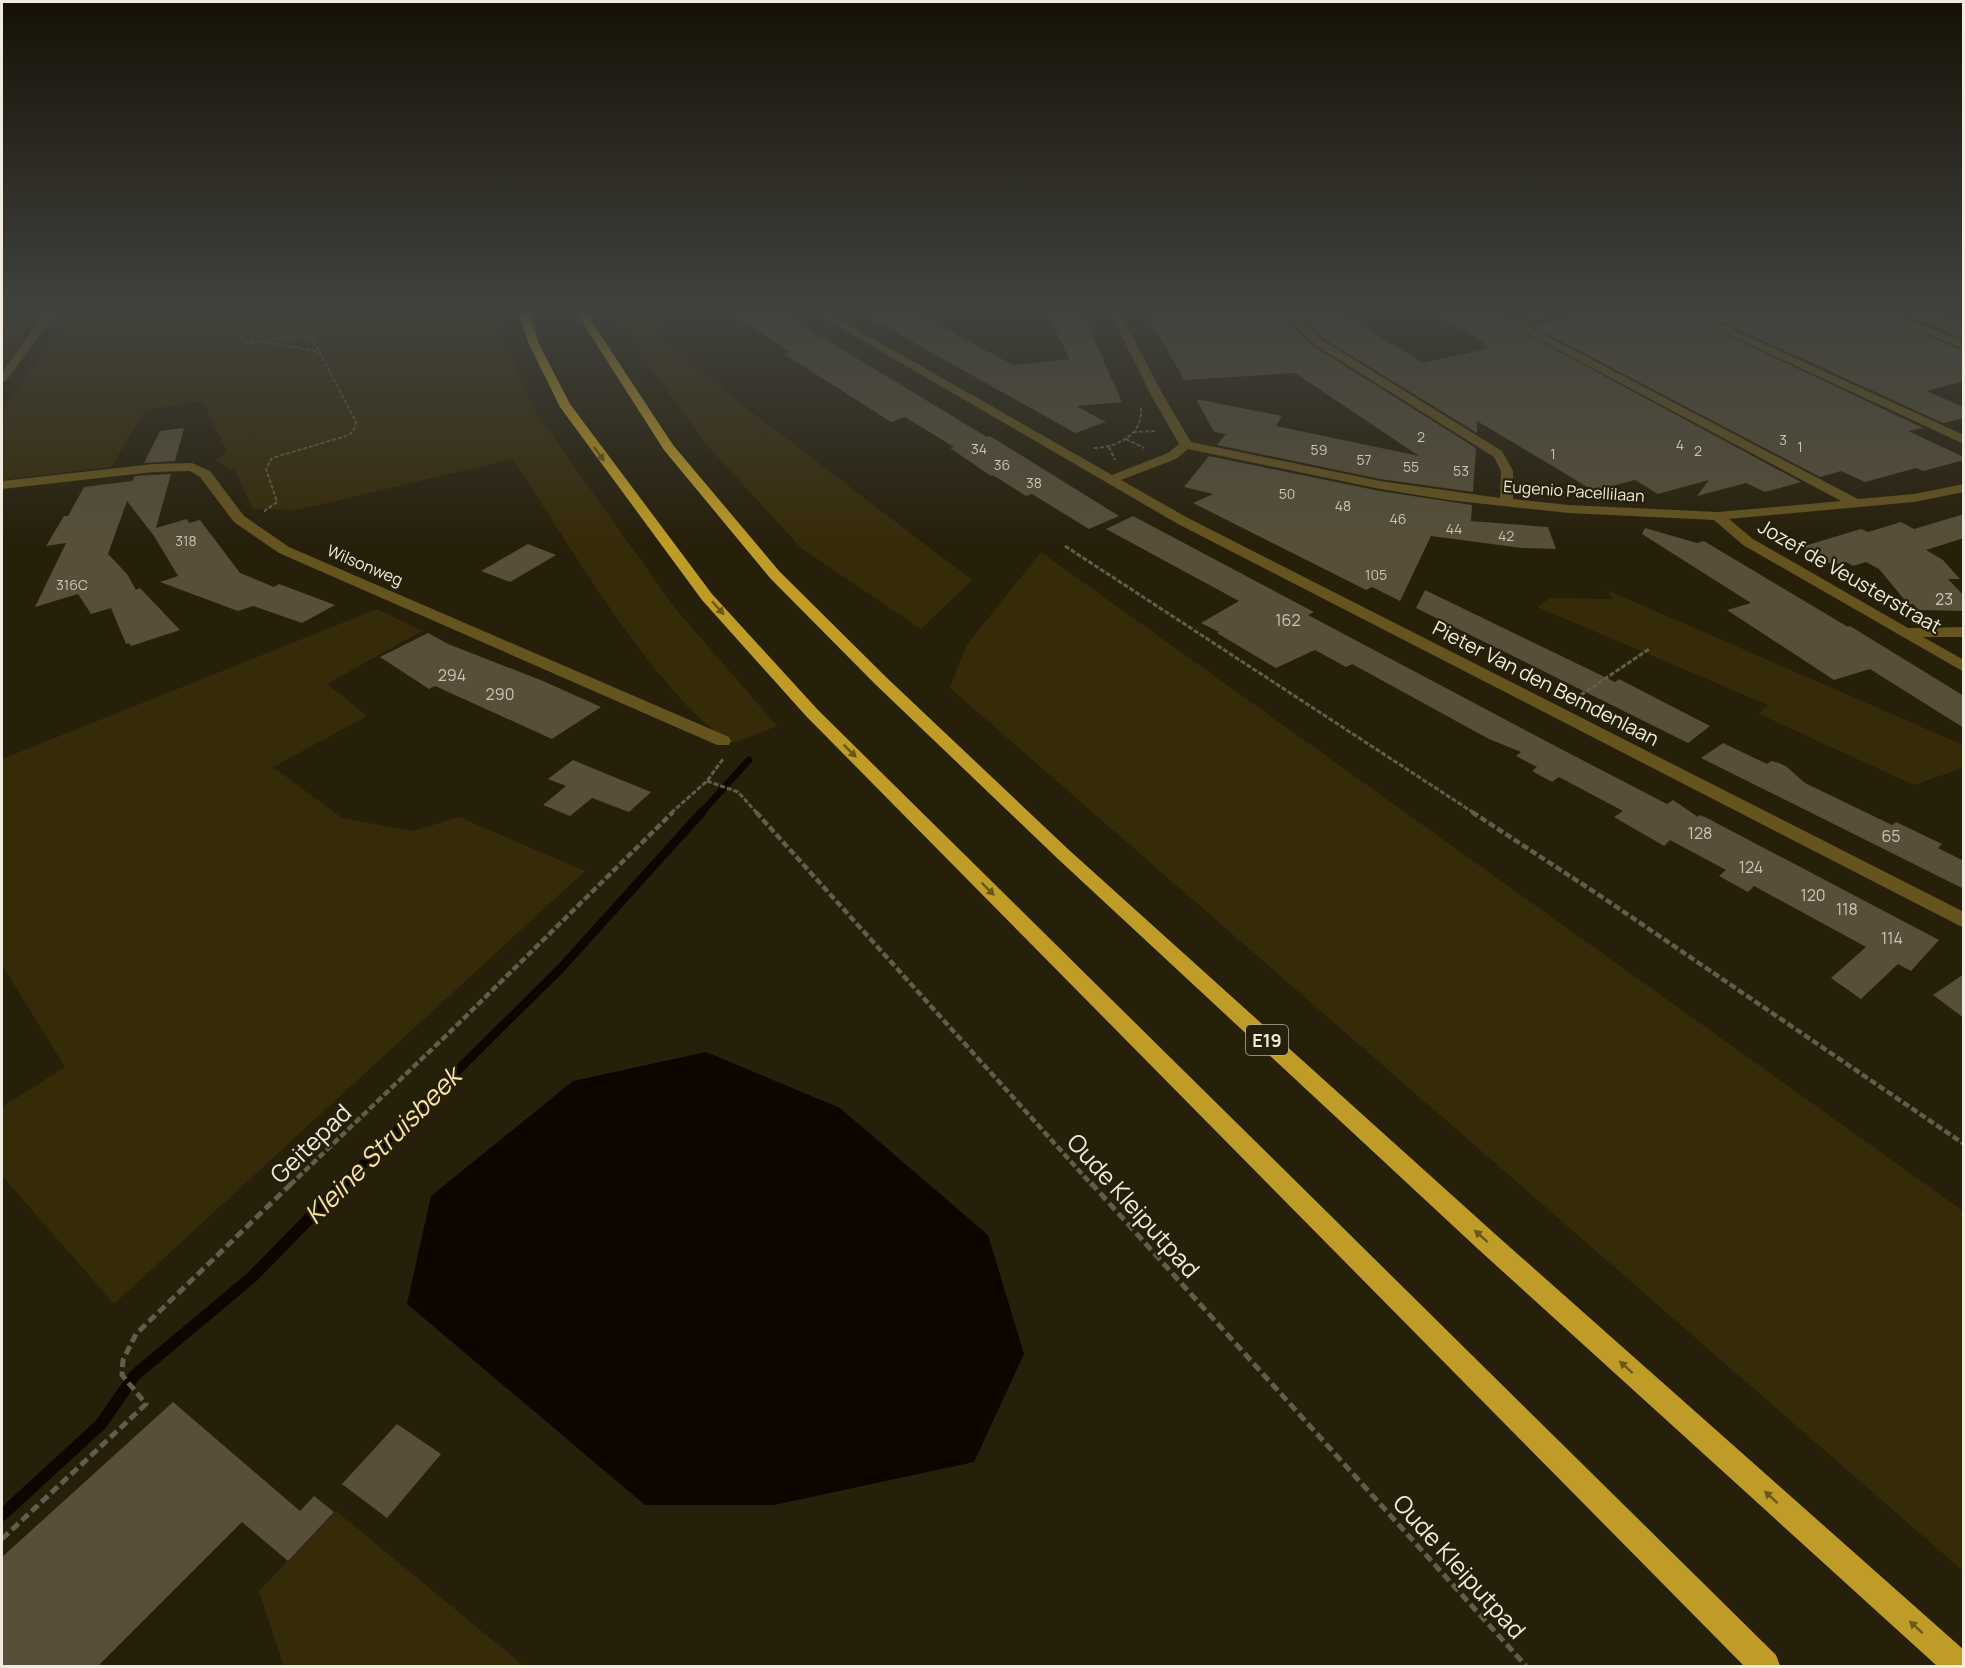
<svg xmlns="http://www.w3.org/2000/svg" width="1965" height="1668" font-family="Manrope,sans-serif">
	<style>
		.green { fill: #362b09 }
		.water { fill: #0d0600 }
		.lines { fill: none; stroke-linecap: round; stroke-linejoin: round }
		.stream-far2 { stroke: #0d0600; stroke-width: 7 }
		.stream-far1 { stroke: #0d0600; stroke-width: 9 }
		.stream { stroke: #0d0600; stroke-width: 12 }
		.building { fill: #574f39 }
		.path-far3 { stroke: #635c4a; stroke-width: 2; stroke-dasharray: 4 2; stroke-linecap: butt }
		.path-far2 { stroke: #635c4a; stroke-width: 3; stroke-dasharray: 5 2; stroke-linecap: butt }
		.path-far1 { stroke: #635c4a; stroke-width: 4.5; stroke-dasharray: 7 3; stroke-linecap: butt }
		.path { stroke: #635c4a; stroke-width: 5; stroke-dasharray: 9 4.5; stroke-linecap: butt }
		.minor { fill: #65541e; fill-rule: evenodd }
		.motorway { fill: #bf9c27; fill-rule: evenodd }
		.oneway { fill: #6b5717 }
		.labels { text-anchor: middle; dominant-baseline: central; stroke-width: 4.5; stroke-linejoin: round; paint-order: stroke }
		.far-number-label { font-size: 14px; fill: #cac4b5 }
		.far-street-label { font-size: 16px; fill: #f0ebde; stroke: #261f0a }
		.number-label { font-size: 16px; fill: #cac4b5 }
		.shield { fill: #261f0a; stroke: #b3ae9e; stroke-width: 1.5 }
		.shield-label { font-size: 18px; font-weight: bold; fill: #f0ebde }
		.street-label { font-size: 20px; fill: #f0ebde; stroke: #261f0a }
		.near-street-label { font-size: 24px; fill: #f0ebde; stroke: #261f0a }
		.near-water-label { font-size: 26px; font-style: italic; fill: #f9e3a6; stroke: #261f0a }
	</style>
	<rect width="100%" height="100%" fill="#261f0a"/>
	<g class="green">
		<polygon points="25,310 42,310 2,364 2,313"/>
		<path d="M71 310H496L506 346 535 411 674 607 777 726 734 743C699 724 674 692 649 661 599 597 557 527 513 459L297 510 253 509 235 471 215 461 227 451 202 401 146 410 111 467 2 480V412Z"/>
		<polygon points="613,310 648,310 666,342 753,413 972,580 921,629 801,548 708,446 649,366"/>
		<polygon points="1041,552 1963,1211 1963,1571 950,688 966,646"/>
		<polygon points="1607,590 1963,745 1963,768 1914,785 1759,714 1768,705 1537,607 1550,598 1612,599"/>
		<polygon points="377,609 422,631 327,684 367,716 273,767 342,818 413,831 459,817 585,871 114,1304 2,1176 2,1107 65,1067 2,965 2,759"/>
		<polygon points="336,1511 524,1666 284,1666 259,1591"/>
	</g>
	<polygon class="water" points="706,1052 840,1108 988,1235 1024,1354 974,1462 774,1505 645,1505 407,1304 431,1196 573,1081"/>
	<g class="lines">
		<polyline class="stream-far2" points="701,813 749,760"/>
		<polyline class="stream-far1" points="342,1185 561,968 702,812"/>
		<polyline class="stream" points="2,1515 101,1424 135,1375 252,1277 344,1183"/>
	</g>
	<g class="building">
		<polygon points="724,310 777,310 987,437 990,436 1119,516 1089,529 1032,494 1026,496 993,475 991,476 950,448 954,447 905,417 891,422 784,354 791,352"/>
		<polygon points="856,310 910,310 1013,365 1069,359 1047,310 1081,310 1122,402 1076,406 1106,422 1075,433"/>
		<polygon points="1145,310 1276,310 1313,346 1476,448 1473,492 1380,479 1217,445 1226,434 1214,432 1196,399 1282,416 1276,426 1419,456 1295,373 1184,380"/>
		<polygon points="1293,310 1336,310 1423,363 1490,348 1482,344 1485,343 1425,310 1482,310 1801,482 1765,492 1746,483 1697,496 1709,480 1658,494 1635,480 1594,491 1477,421 1477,433 1323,338"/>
		<polygon points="1599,310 1674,310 1923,428 1908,431 1964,457 1964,460 1923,471 1916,468 1865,482 1841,471 1820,477 1532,326"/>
		<polygon points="1696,310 1868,310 1964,351 1964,381 1926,391 1964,407 1964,418 1943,423"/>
		<polygon points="1892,310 1930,310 1964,324 1964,339"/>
		<polygon points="184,428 175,461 144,463 160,431"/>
		<polygon points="1209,456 1380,491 1472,505 1471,521 1548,527 1556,549 1522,548 1431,536 1400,601 1372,587 1366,590 1193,503 1213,494 1184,487"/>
		<polygon points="171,474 156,528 187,519 189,523 200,520 240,573 274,587 279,584 335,605 302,623 253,606 238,611 160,582 178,576 154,536 127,501 108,554 127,574 136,590 140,588 180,630 131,646 129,643 126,644 111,608 91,614 78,594 35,607 66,543 46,546 64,516 68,516 84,487 132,481 135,476"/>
		<polygon points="1964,514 1964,538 1926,550 1943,560 1960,579 1948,579 1964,596 1964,611 1919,610 1913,604 1908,604 1879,569 1866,562 1853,566 1846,562 1833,565 1801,547 1861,529 1868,532 1901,522 1914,529"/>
		<polygon points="1133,516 1314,612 1308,615 1561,749 1667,804 1673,800 1698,817 1699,815 1707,818 1939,940 1911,971 1898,964 1861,999 1831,978 1866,947 1754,886 1748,892 1719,876 1726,870 1670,840 1664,846 1614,817 1623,811 1559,777 1552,782 1532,771 1537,767 1516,756 1521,752 1489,739 1352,664 1346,667 1315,650 1276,668 1217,633 1219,632 1201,623 1239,601 1106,529"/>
		<polygon points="1645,528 1697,543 1704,541 1848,627 1850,626 1964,696 1964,728 1870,669 1834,680 1727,610 1751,603 1642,534"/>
		<polygon points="528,544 556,555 510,582 481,571"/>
		<polygon points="1425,590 1615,682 1619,679 1710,726 1688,743 1416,608"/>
		<polygon points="428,633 448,644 543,681 601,707 552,739 435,686 429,689 380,657"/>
		<polygon points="1723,743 1767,764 1771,761 1779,763 1787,767 1805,783 1892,825 1896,822 1942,844 1938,848 1964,861 1964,889 1701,758"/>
		<polygon points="573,760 609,775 651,792 629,812 592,798 570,816 543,805 566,786 548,779"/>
		<polygon points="1964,974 1964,1018 1933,995"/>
		<polygon points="173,1402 300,1511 314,1496 334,1512 288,1561 242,1522 98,1666 2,1666 2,1557"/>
		<polygon points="397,1424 441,1454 387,1518 342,1484"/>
	</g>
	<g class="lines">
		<g class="path-far3">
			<path d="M227 310C232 324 235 338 251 343L292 337 312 338 356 422 353 432 346 436 272 458 266 469 277 502 263 512"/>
			<polyline points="2,322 25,316"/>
			<polyline points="265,342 320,352"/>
			<polyline points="1133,432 1155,431"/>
			<polyline points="1126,439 1144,448"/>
			<polyline points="1109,447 1115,460"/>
			<path d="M1094 448C1118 447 1143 435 1141 408"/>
		</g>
		<g class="path-far2">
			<polyline points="1065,546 1474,813"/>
			<polyline points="1575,699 1649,649"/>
			<polyline points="707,781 738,792 757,813"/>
			<polyline points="671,813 707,781 723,759"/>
		</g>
		<g class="path-far1">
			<polyline points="756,812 1092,1185"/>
			<polyline points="1472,812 1605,899 1964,1144"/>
			<polyline points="290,1185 453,1029 673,812"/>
		</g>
		<g class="path">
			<polyline points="1091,1183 1526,1666"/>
			<polyline points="2,1539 146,1404 122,1375 123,1360 136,1334 292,1183"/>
		</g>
		<g class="minor">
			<polygon points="47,310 58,310 6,381 2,382 2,372"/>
			<polygon points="810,310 823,310 1112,475 1168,453 1179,444 1151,395 1109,310 1119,310 1163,395 1191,442 1380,481 1500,498 1501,471 1494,457 1314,344 1278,310 1289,310 1322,340 1502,451 1513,471 1513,499 1569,505 1718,512 1841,501 1484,310 1497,310 1513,319 1551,310 1571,310 1522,323 1858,499 1914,494 1964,484 1964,492 1914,502 1729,519 1753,539 1908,628 1964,627 1964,637 1923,637 1964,660 1964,672 1743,545 1714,520 1569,513 1448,500 1380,489 1188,449 1176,459 1121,480 1188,518 1964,912 1964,928 1178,524"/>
			<polygon points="1676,310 1690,310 1964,435 1964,444"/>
			<polygon points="1870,310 1885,310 1964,342 1964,349"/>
			<polygon points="192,463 210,471 244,516 289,547 729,737 731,741 729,745 717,745 279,553 234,522 200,477 190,471 153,472 2,489 2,481 153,464"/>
		</g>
		<g class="motorway">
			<polygon points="518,310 528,310 538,342 570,404 712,594 818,710 1776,1655 1780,1666 1744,1666 806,716 702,600 560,407 528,342"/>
			<polygon points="578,310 588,310 594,325 673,445 780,572 887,678 1069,850 1494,1233 1964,1650 1964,1666 1937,1666 1478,1249 1057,858 875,684 770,578 664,450 584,325"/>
		</g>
	</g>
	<defs><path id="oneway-solid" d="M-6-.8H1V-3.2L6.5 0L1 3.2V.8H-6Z" transform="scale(1.5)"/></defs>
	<g class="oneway">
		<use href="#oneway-solid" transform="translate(599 454) rotate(54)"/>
		<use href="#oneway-solid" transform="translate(718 608) rotate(48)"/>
		<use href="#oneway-solid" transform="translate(850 751) rotate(45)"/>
		<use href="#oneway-solid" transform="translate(988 889) rotate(45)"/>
		<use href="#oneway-solid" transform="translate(1481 1236) rotate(-138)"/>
		<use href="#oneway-solid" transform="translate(1626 1367) rotate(-138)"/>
		<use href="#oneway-solid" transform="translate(1771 1497) rotate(-138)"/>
		<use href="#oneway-solid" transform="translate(1916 1627) rotate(-138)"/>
	</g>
	<linearGradient id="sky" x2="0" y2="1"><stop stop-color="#151106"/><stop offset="0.57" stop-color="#41423e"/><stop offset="1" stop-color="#41423e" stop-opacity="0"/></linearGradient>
	<rect width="1965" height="544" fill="url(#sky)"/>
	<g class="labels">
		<g class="far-number-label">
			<text x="1421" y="436">2</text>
			<text x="1783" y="439">3</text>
			<text x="1680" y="444">4</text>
			<text x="1800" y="446">1</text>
			<text x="979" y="448">34</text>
			<text x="1319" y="449">59</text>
			<text x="1698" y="450">2</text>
			<text x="1553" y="453">1</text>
			<text x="1364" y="459">57</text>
			<text x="1002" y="464">36</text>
			<text x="1411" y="466">55</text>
			<text x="1461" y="470">53</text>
			<text x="1034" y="482">38</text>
			<text x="1287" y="493">50</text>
			<text x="1343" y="505">48</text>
			<text x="1398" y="518">46</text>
			<text x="1454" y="528">44</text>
			<text x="1506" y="535">42</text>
			<text x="186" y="540">318</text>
			<text x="1376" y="574">105</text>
			<text x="72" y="584">316C</text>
		</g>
		<g class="far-street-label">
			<text transform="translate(1574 491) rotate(4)">Eugenio Pacellilaan</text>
			<text transform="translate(365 565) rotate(23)">Wilsonweg</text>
		</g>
		<g class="number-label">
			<text x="1944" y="599">23</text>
			<text x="1288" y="620">162</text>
			<text x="452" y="675">294</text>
			<text x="500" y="694">290</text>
			<text x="1700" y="833">128</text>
			<text x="1891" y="836">65</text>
			<text x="1751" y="867">124</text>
			<text x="1813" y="895">120</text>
			<text x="1847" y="909">118</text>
			<text x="1892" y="938">114</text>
		</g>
		<rect class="shield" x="1246" y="1025" width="42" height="30" rx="4.5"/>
		<g class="shield-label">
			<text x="1267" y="1040">E19</text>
		</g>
		<g class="street-label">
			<text transform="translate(1850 576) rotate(30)">Jozef de Veusterstraat</text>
			<text transform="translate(1546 683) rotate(27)">Pieter Van den Bemdenlaan</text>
		</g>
		<g class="near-street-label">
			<text transform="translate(310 1143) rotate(-44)">Geitepad</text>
			<text transform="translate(1134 1205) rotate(48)">Oude Kleiputpad</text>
			<text transform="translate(1460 1566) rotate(48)">Oude Kleiputpad</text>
		</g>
		<g class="near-water-label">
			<text transform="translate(382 1145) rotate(-45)">Kleine Struisbeek</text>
		</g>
	</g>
	<rect width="1965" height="1668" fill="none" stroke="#f0ebde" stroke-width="6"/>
</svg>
